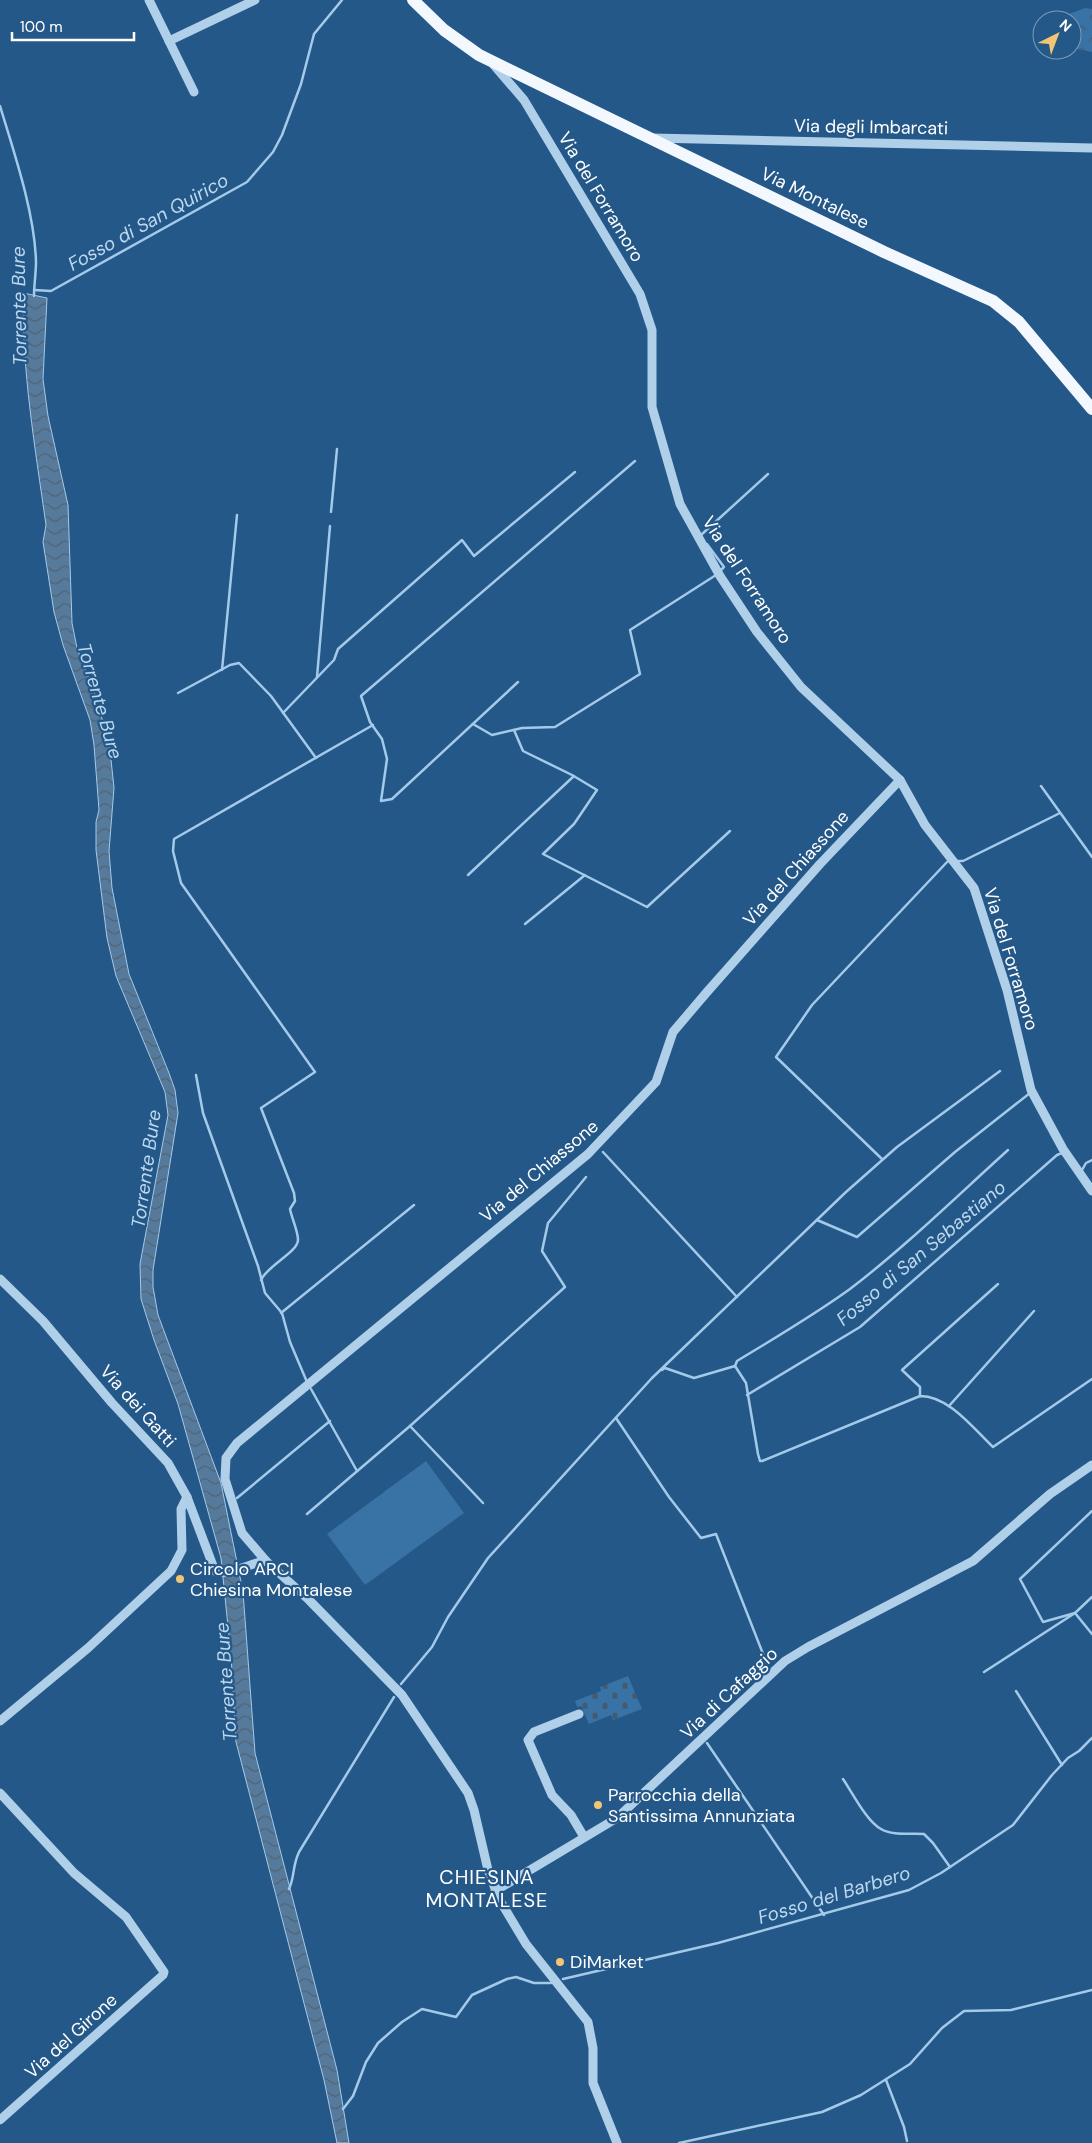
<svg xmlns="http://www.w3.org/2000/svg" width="1092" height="2143" font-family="'DM Sans',sans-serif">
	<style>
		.green { fill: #3972a4 }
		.forest { fill: url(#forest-crowns) }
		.cemetery { fill: url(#cemetery-stones) }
		.water { fill: url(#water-waves); stroke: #a4caea }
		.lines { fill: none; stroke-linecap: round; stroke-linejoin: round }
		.stream { stroke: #a4caea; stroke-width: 2.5 }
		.minor { stroke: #b0cfe9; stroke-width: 9 }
		.major { stroke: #f3f8fe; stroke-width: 12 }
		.poi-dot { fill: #f3c474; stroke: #245888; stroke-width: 2 }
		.labels { text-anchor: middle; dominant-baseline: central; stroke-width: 4.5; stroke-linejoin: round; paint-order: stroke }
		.street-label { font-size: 18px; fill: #fff; stroke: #245888 }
		.poi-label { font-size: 18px; fill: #fff; stroke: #245888; text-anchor: start }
		.water-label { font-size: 19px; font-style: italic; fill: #bcd8f0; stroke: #245888 }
		.quarter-label { font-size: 20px; letter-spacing: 1px; fill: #fff; stroke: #245888 }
	</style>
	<defs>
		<pattern id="forest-crowns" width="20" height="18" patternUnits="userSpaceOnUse" patternTransform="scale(1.25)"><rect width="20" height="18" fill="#3972a4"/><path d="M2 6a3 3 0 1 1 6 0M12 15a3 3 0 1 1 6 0" fill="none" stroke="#445b6f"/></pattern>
		<pattern id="cemetery-stones" width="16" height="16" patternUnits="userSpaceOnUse" patternTransform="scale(1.25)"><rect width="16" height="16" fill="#3972a4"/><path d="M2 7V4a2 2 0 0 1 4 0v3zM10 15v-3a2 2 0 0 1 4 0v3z" fill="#445b6f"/></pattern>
		<pattern id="water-waves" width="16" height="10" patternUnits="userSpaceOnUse" patternTransform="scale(1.25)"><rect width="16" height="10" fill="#567a9b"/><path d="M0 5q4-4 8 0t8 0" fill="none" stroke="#516374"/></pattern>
	</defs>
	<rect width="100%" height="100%" fill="#245888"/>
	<polygon class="green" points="426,1461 464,1513 365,1585 327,1534"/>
	<polygon class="forest" points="1085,8 1092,9 1092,52 1072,48 1072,20 1053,20"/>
	<polygon class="cemetery" points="628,1676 642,1709 613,1720 611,1715 589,1724 581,1706 577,1707 575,1701 601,1691 600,1687"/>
	<path class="water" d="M23 293 47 298 43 379 48 416 68 505 72 623 77 648 97 699 110 750 114 788 109 851 112 888 129 974 169 1073 175 1090 178 1113 153 1270V1287L158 1315 221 1483 243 1592 255 1753 337 2070 349 2143H337L324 2080 236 1742 231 1656 221 1558 178 1404 154 1340 141 1299 140 1264 168 1115 165 1092 116 976 107 938 96 850V822L99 810 94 745 90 720 63 645 54 612 43 542 46 525C35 447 22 372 23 293Z"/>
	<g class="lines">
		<g class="stream">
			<path d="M0 106C14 152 35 214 36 262 36 273 34 285 34 296"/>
			<polyline points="34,290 51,291 247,182 273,152 282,135 301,84 314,34 342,0"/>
			<polyline points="331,512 337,449"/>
			<polyline points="701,535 768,474"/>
			<polyline points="707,544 724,567 720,571"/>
			<polyline points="222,670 237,515"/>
			<polyline points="317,677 330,526"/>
			<polyline points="518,682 392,799 381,801 387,759 382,739 370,722 361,696 635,461"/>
			<polyline points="178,693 230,665 239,663 271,696 316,758"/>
			<polyline points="283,713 334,660 338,649 462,540 474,556 575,472"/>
			<polyline points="473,724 492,735 522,728 555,727 640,674 630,630 716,575"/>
			<polyline points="514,730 523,751 572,775 597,790 574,824 543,854 647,907 730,831"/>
			<polyline points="1041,786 1092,857"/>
			<polyline points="956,861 963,861 1060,813"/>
			<polyline points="468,875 574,776"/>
			<polyline points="525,924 585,875"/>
			<polyline points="196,1075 203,1113 258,1266 265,1293 282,1313 290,1342 307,1382"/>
			<polyline points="603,1152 737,1297"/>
			<polyline points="882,1159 776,1057 812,1005 948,861 950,861"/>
			<polyline points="1082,1170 1086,1163 1092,1160"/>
			<polyline points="817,1220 857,1237 955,1152 1030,1093"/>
			<path d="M261 1280C267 1266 298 1252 298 1240 298 1231 292 1219 290 1209L295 1201 294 1193 261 1108 315 1072 181 883 173 851 174 839 373 725"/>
			<polyline points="281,1313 414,1205"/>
			<path d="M735 1366 746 1383 758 1454 760 1461H762L920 1396C949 1396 973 1428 993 1447L1092 1379"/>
			<path d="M735 1366 737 1361C775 1338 814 1315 850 1289 905 1247 956 1197 1008 1150"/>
			<polyline points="662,1370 665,1368 694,1378 735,1366"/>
			<polyline points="311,1389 357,1471"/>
			<polyline points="747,1395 860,1327 1057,1155 1062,1153"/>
			<polyline points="920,1396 920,1387 902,1370 998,1284"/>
			<polyline points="949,1406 1034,1311"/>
			<polyline points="616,1418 669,1497 701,1538 716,1534 767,1664"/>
			<polyline points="410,1426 483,1503"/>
			<polyline points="237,1498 330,1421"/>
			<polyline points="307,1514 410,1426 565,1287 542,1251 548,1223 586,1177"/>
			<polyline points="1075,1613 1043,1622 1020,1579 1092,1511"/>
			<polyline points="1075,1613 1092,1634"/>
			<polyline points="984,1672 1075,1613 1092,1597"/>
			<polyline points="401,1684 432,1647 448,1617 488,1558 652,1378 846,1192 897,1147 1000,1071"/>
			<polyline points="1016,1691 1062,1765"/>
			<polyline points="707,1743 824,1915"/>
			<path d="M843 1779C852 1792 867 1822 881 1829 892 1836 911 1833 924 1834L933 1843 950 1867"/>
			<path d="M289 1889C295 1876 292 1867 299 1852L394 1697"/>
			<polyline points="563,1979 718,1943 909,1890 941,1873 1013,1825 1052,1775 1068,1758 1079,1751 1092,1738"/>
			<polyline points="886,2080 904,2127 907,2141"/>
			<polyline points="343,2109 353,2096 366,2062 378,2043 402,2022 422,2009 456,2017 472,1995 507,1979 516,1977 534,1983 551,1983"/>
			<polyline points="679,2143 822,2112 861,2095 910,2064 942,2028 964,2011 1011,2010 1092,1990"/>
		</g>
		<g class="minor">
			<polyline points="149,0 194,92"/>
			<polyline points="169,41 255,0"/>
			<polyline points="493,64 524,100 640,294 652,330 652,407 680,504 720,576 757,632 801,687 900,780 925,825 974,888 1007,990 1031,1090 1063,1149 1092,1191"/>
			<polyline points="652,138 1092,148"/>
			<path d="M0 1279 43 1321 112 1403 168 1463 187 1497 215 1571C226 1577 253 1562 266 1561L309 1600 402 1695 468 1793 474 1810 488 1870 499 1899 526 1944 588 2022 593 2048V2083L617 2143"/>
			<polyline points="266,1561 242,1533 225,1479 226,1458 237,1443 588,1154 656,1082 673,1032 707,992 820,864 900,780"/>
			<polyline points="579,1714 534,1732 528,1740 552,1795 571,1815 584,1837"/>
			<polyline points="0,1721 88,1648 171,1571 182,1550 181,1509 187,1497"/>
			<polyline points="0,1793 74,1873 126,1917 164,1972 163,1975 0,2120"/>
			<polyline points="495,1891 617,1818 785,1661 808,1647 973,1561 1050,1494 1092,1465"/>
		</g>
		<polyline class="major" points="413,0 444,30 479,55 884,252 993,301 1019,322 1092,409"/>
	</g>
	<g class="poi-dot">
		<circle cx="180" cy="1579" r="5"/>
		<circle cx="598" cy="1805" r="5"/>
		<circle cx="560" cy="1962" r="5"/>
	</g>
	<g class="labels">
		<g class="street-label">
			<text transform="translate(871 127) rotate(1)">Via degli Imbarcati</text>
			<text transform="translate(601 197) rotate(59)">Via del Forramoro</text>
			<text transform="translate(815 198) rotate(26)">Via Montalese</text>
			<text transform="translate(747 580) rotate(57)">Via del Forramoro</text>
			<text transform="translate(796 868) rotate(-48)">Via del Chiassone</text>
			<text transform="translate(1011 959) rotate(73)">Via del Forramoro</text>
			<text transform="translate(539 1171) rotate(-40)">Via del Chiassone</text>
			<text transform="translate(138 1406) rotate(48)">Via dei Gatti</text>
			<text transform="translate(729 1693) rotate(-43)">Via di Cafaggio</text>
			<text transform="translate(71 2036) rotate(-42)">Via del Girone</text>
		</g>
		<g class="poi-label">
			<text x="190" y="1569">Circolo ARCI<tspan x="190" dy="21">Chiesina Montalese</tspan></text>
			<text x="608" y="1795">Parrocchia della<tspan x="608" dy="21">Santissima Annunziata</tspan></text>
			<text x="570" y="1962">DiMarket</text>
		</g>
		<g class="water-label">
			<text transform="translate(148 222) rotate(-29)">Fosso di San Quirico</text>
			<text transform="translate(19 306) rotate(-91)">Torrente Bure</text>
			<text transform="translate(100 701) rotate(74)">Torrente Bure</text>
			<text transform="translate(146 1169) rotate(-82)">Torrente Bure</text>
			<text transform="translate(921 1253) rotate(-40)">Fosso di San Sebastiano</text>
			<text transform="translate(226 1682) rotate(-94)">Torrente Bure</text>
			<text transform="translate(834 1895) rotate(-17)">Fosso del Barbero</text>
		</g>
		<g class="quarter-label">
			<text x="487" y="1877">CHIESINA<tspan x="487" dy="23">MONTALESE</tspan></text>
		</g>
	</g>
	<g transform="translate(1057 35) rotate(42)"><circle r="24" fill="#245888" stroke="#7c9bb8"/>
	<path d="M0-4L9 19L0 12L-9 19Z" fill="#f3c474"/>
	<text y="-8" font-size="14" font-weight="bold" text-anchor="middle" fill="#ffffff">N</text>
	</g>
	<path d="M12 32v8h122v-8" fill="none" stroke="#ffffff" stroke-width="2.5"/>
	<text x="20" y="32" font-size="15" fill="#ffffff" stroke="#245888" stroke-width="4" paint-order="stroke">100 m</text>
</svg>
